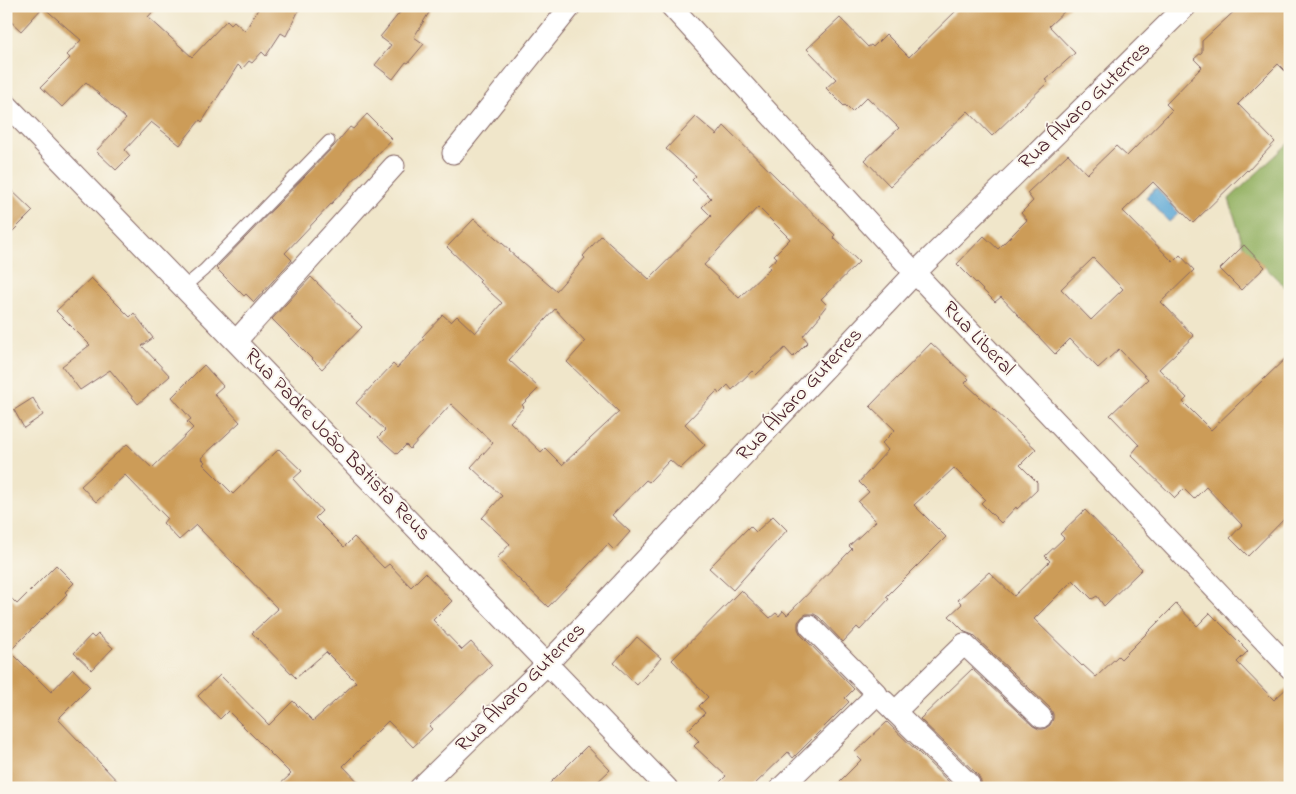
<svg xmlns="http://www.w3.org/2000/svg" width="1296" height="794" font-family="'Indie Flower',sans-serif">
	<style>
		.forest { fill: #96b366; stroke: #706948 }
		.water { fill: #5ea9d6; stroke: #546480 }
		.building { fill: #cc9c59; fill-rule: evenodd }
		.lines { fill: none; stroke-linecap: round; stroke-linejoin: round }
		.service-casing { stroke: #846563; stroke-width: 13 }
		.minor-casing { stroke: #846563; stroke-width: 23 }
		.service { stroke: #fff; stroke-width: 11 }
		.minor { stroke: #fff; stroke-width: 21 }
		.labels { text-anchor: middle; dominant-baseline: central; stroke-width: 4; stroke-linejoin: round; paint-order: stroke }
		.street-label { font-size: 21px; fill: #4a1f2b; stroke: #fbf7ec }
	</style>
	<rect width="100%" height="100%" fill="#fbf7ec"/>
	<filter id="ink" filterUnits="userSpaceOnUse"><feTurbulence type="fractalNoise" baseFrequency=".02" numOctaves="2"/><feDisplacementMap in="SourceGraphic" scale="10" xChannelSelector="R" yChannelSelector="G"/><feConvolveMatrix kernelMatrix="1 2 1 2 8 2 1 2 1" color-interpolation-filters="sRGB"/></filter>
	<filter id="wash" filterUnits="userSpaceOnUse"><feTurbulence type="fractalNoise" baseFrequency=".0096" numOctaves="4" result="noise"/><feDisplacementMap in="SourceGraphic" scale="20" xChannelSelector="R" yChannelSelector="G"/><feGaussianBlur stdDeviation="1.12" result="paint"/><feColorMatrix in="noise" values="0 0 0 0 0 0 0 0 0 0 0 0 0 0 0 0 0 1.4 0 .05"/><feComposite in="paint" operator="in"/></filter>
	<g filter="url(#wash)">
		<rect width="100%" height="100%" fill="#f0e6ca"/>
		<polygon class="forest" points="1290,142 1290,292 1243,245 1229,199"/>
		<polygon class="water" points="1156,188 1179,213 1169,222 1146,197"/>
		<g id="blocks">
			<g class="building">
				<polygon points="6,6 158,6 148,17 192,57 227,20 231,24 234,21 245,31 260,6 301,6 286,36 281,33 266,56 262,52 252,63 249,61 242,69 238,65 202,122 200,120 180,145 151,122 125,150 130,156 116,170 96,151 126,119 86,82 62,107 41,87 70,58 67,55 81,40 43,7 21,31 6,17"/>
				<polygon points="405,6 433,6 414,37 424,44 408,63 406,62 393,79 375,65 391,45 380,37"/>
				<polygon points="961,6 1070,6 1049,26 1075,53 1045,80 1048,82 992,136 968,111 890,186 865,160 899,128 867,97 852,112 845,105 844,106 826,88 836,79 807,49 840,18 868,47 871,45 873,47 886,34 909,57"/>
				<path d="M1240 6H1290V76L1278 64 1238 104 1275 142 1248 171 1247 170 1193 223 1153 182 1123 211 1173 262 1180 255 1194 270 1161 302 1194 336 1159 369 1187 398 1183 402 1211 430 1290 354V513L1248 556 1230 538 1242 525 1206 487 1194 499 1184 489 1175 498 1131 455 1139 445 1110 415 1148 379 1119 349 1098 368 1070 339 1055 354 1001 297 995 302 957 264 984 236 998 249 1027 220 1021 213 1033 201 1027 193 1068 154 1087 174 1116 146 1127 156 1172 110 1166 104 1202 67 1194 59 1202 52V41ZM1093 258 1123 289 1091 320 1061 289Z"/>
				<polygon points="367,114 392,139 285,253 292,260 254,302 246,294 244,296 216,268 334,146 350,127 353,129"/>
				<path d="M696 117 717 135 724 126 835 235 833 237 859 262 821 299 827 305 820 314 821 315 803 336 808 342 793 357 785 348 756 375 752 371 732 390 728 385 719 394 717 391 685 424 705 445 680 469 670 460 649 482 646 480 612 515 630 532 614 550 608 544 548 607 497 558 510 544 482 518 502 496 471 467 493 443 451 404 410 449 406 445 397 454 378 437 385 430 356 403 393 364 397 368 424 339 422 337 443 315 451 322 457 316 475 333 502 303 479 282 481 280 447 247 474 219 510 250 509 251 556 291 585 258 583 256 601 236 649 279 711 216 702 207 711 198 692 180 696 176 666 149ZM758 207 790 239 774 255 777 258 768 266 770 268 739 298 704 265ZM555 309 585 342 567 362 619 412 562 465 545 448 541 452 510 422 524 407 522 405 539 388 509 360Z"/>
				<polygon points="6,185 33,211 6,238"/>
				<polygon points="1244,245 1265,267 1241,290 1220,269"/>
				<polygon points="311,277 362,327 322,369 272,319"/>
				<polygon points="91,278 130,317 134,313 153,338 142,346 170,376 138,404 110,370 80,390 62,366 90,345 56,311"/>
				<polygon points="931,343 969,379 965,383 1036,449 1020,465 1037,482 1037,490 1017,509 1016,507 1001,523 981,503 985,499 954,468 914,505 946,537 886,597 889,599 860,630 857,627 843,642 819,617 814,614 806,614 802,617 798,622 798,629 801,635 854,689 845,698 849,702 793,758 788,752 751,788 714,788 726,776 694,746 699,741 688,730 705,713 699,706 708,697 672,660 741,590 770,618 776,613 779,616 783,611 787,615 852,549 849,546 876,521 858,502 869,492 859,482 888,450 882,443 895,430 870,406"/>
				<polygon points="204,365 223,386 214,394 240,422 201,458 205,462 203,464 233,494 279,449 302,471 293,479 322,511 315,518 344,547 354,537 384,568 389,564 411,587 425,573 452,601 433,620 462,650 471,642 492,665 429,726 432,729 413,747 388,721 343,766 364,788 276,788 291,774 228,711 220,719 198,696 220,675 269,725 293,701 313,721 356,682 326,652 296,678 252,633 278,609 196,525 179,540 163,523 167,518 125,475 96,502 81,486 127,444 152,468 193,428 187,422 191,419 172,397"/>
				<polygon points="33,398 43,415 24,428 14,410"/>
				<polygon points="1085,510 1142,569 1104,606 1097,596 1092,599 1073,580 1034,619 1082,666 1083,665 1096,677 1118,656 1121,659 1176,604 1197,626 1210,613 1248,651 1237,662 1274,700 1290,685 1290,788 981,788 981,781 978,775 920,719 972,669 1033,726 1039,729 1044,729 1050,725 1053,719 1053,714 1050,708 973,635 965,632 949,616 962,604 958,600 989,572 1014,596 1050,561 1045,556 1064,538 1060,534"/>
				<polygon points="773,516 787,530 733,590 709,568 750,526 756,532"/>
				<polygon points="56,565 74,583 65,592 67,594 10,651 51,692 73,669 90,687 58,719 124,788 6,788 6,593 17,604"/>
				<polygon points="98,634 113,648 92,670 74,653 91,635 94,638"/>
				<polygon points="637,637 661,658 637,685 614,663"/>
				<polygon points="887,722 955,788 833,788 861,760 854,753"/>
				<polygon points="587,746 610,770 591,788 545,788"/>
			</g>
		</g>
	</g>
	<g filter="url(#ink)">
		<use href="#blocks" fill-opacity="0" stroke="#846563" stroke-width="1"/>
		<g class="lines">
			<g class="service-casing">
				<polyline id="service" points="184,287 204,270 329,141"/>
			</g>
			<g class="minor-casing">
				<g id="minor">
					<polyline points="671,6 915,273 1290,668"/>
					<polyline points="6,104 667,788"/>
					<polyline points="453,153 571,6"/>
					<polyline points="236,341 394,166"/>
					<polyline points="884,701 969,784"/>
					<polyline points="895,712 964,644 1041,717"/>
					<polyline points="420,788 548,663 915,273 1186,6"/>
					<polyline points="781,788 877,694 810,626"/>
				</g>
			</g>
			<use href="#service" class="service"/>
			<use href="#minor" class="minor"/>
		</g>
	</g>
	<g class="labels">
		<g class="street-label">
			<text transform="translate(1085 106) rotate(-44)">Rua Álvaro Guterres</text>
			<text transform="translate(978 339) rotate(46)">Rua Liberal</text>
			<text transform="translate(800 395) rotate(-47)">Rua Álvaro Guterres</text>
			<text transform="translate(337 445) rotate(46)">Rua Padre João Batista Reus</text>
			<text transform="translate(521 688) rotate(-45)">Rua Álvaro Guterres</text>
		</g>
	</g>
	<rect width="1296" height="794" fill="none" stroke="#fbf7ec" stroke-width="25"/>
</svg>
